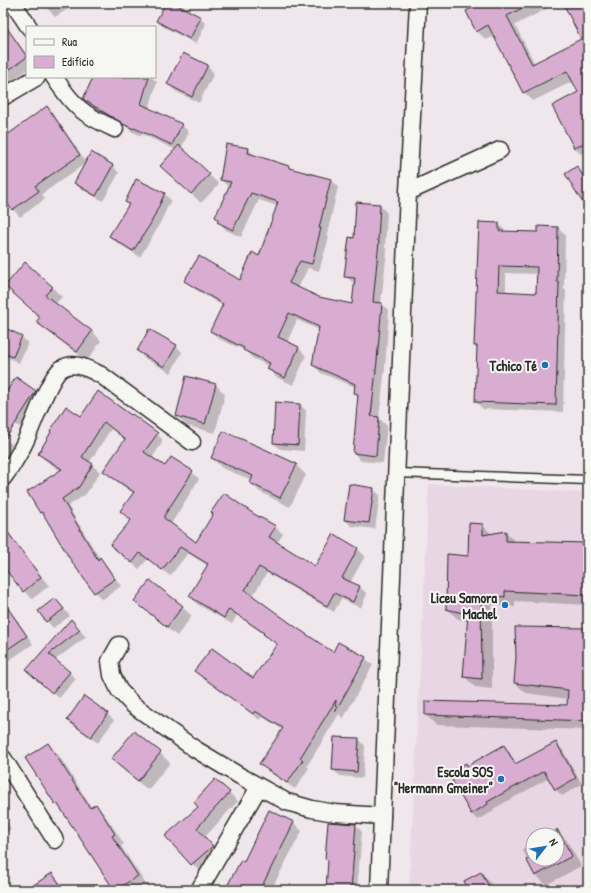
<svg xmlns="http://www.w3.org/2000/svg" width="591" height="893" font-family="'Patrick Hand',sans-serif">
	<style>
		.built { fill: #e9d6e4; fill-rule: evenodd }
		.shadow { fill: #0003; fill-rule: evenodd }
		.building { fill: #d9add2; stroke: #2b2b2b; fill-rule: evenodd }
		.lines { fill: none; stroke-linecap: round; stroke-linejoin: round }
		.lane-casing { stroke: #2b2b2b; stroke-width: 11 }
		.street-casing { stroke: #2b2b2b; stroke-width: 19 }
		.lane { stroke: #f6f6f2; stroke-width: 8 }
		.street { stroke: #f6f6f2; stroke-width: 16 }
		.poi-dot { fill: #1f6fb2; stroke: #f6f6f2; stroke-width: 1.5 }
		.labels { text-anchor: middle; dominant-baseline: central; stroke-width: 4; stroke-linejoin: round; paint-order: stroke }
		.poi-label { font-size: 14px; font-weight: bold; fill: #2b2b2b; stroke: #f6f6f2; text-anchor: end }
	</style>
	<rect width="100%" height="100%" fill="#f0e7ec"/>
	<filter id="ink" filterUnits="userSpaceOnUse"><feTurbulence type="fractalNoise" baseFrequency=".025" numOctaves="2"/><feDisplacementMap in="SourceGraphic" scale="8" xChannelSelector="R" yChannelSelector="G"/><feConvolveMatrix kernelMatrix="1 2 1 2 8 2 1 2 1" color-interpolation-filters="sRGB"/></filter>
	<g filter="url(#ink)">
		<path class="built" d="M429 484 588 493V890H409ZM533 835H557V859H533Z"/>
		<g class="shadow">
			<polygon points="43,3 78,3 55,17"/>
			<polygon points="167,3 172,3 200,18 206,24 196,44 164,27 157,21"/>
			<polygon points="484,3 558,3 515,25 535,64 582,39 564,3 588,3 588,74 533,101 524,92 495,36 486,40 477,31"/>
			<polygon points="10,33 17,41 27,55 27,70 4,86 3,85 3,38"/>
			<polygon points="207,66 214,73 199,103 175,91 168,84"/>
			<polygon points="94,77 152,77 157,82 149,109 182,125 189,132 181,149 219,184 201,203 171,175 176,150 142,134 141,136 131,131 128,128 100,113 84,99"/>
			<polygon points="588,88 588,150 581,154 574,148"/>
			<polygon points="46,108 54,115 86,162 91,154 113,166 119,173 103,201 81,189 75,183 86,163 42,194 45,199 20,217 13,209 3,195 3,139"/>
			<polygon points="248,149 256,156 288,167 291,169 331,180 338,187 327,235 329,237 319,271 308,268 298,288 319,298 353,305 355,284 345,276 355,239 380,205 387,213 385,248 387,250 381,303 389,311 385,369 379,418 387,426 383,463 361,461 354,453 359,397 355,393 355,387 321,373 313,365 319,330 297,320 287,342 299,348 306,356 293,385 276,377 268,369 269,366 252,358 246,351 219,339 211,331 223,306 193,288 186,281 240,281 260,257 277,206 259,200 241,237 226,230 219,222 230,188 221,180"/>
			<polygon points="577,168 583,174 588,182 588,205"/>
			<polygon points="164,194 171,200 157,229 140,257 116,242 110,236 129,205 126,202"/>
			<path d="M499 224 506 232 539 233 558 228 565 235 564 289 566 291 563 412 483 409 476 402 477 348 475 346ZM506 273 537 274V294L506 292Z"/>
			<polygon points="52,287 62,297 55,304 92,331 101,341 87,361 47,331 38,321 41,317 16,295"/>
			<polygon points="3,328 22,337 28,343 19,363 3,355"/>
			<polygon points="176,346 182,352 171,373 144,358 138,351"/>
			<polygon points="588,372 588,449 586,447"/>
			<polygon points="215,384 225,394 215,433 187,426 177,416"/>
			<polygon points="36,391 42,398 23,429 3,416 3,399"/>
			<polygon points="300,404 306,411 304,451 280,449 274,443"/>
			<polygon points="82,417 131,417 155,432 162,439 162,443 152,458 165,468 192,472 199,479 171,524 196,544 254,514 275,527 283,534 277,543 316,567 334,535 358,549 365,556 350,583 360,587 367,594 361,608 341,599 334,612 267,573 252,597 333,654 339,643 365,658 373,665 343,719 339,714 307,766 309,768 295,789 268,771 260,763 283,730 263,717 260,720 203,678 196,671 253,680 278,646 264,634 237,615 232,624 197,604 190,596 208,566 188,553 170,576 148,559 139,569 119,552 132,521 122,511 134,494 112,478 105,471 126,440 111,429 89,463 100,472 86,494 68,506 100,559 107,566 121,586 102,600 95,592 46,518 41,512 61,471 46,461 39,454"/>
			<polygon points="3,437 19,450 3,476"/>
			<polygon points="212,458 296,465 306,475 290,507 260,492 251,483 252,480 222,468"/>
			<polygon points="373,489 380,495 375,529 351,526 345,519"/>
			<polygon points="3,524 25,555 49,586 32,599 24,591 3,564"/>
			<polygon points="482,525 492,534 506,532 515,542 588,544 588,605 515,601 515,607 492,605 492,689 475,687 464,676 468,621 458,619 447,609"/>
			<polygon points="150,581 182,607 192,616 177,636 145,610 135,601"/>
			<polygon points="55,599 70,616 53,628 39,611"/>
			<polygon points="7,608 14,616 33,644 4,664 7,667 3,670 3,611"/>
			<polygon points="71,621 86,637 55,660 76,679 59,698 28,670"/>
			<polygon points="588,629 588,730 436,725 426,715 567,706 568,699 526,693 515,683"/>
			<polygon points="107,714 114,720 98,743 74,726 68,719"/>
			<polygon points="359,739 365,746 363,778 340,776 333,770"/>
			<polygon points="556,743 562,749 582,784 562,796 555,789 549,778 493,809 494,811 478,820 471,814 465,764 467,766 504,746 510,753 517,764"/>
			<polygon points="48,745 58,754 92,808 96,806 105,815 124,844 121,846 147,886 140,890 115,890 64,812 56,804 26,759"/>
			<polygon points="160,753 170,763 148,790 122,769 112,759"/>
			<polygon points="215,780 238,801 205,837 221,855 201,873 167,836 199,807"/>
			<polygon points="3,816 11,829 3,834"/>
			<polygon points="294,823 302,831 271,890 226,890 245,863"/>
			<polygon points="356,825 362,832 357,890 327,890 329,861 326,859"/>
			<polygon points="556,829 566,839 581,866 546,885 536,875 522,849 533,843 533,859 557,859 557,835 547,835"/>
			<polygon points="481,873 490,882 494,890 470,890"/>
			<polygon points="52,874 60,882 65,890 28,890"/>
		</g>
		<g class="building">
			<polygon points="166,3 174,3 201,17 190,39 156,21"/>
			<polygon points="482,3 532,3 507,16 532,64 581,39 563,3 588,3 588,141 574,148 552,106 578,92 567,71 523,93 488,25 476,32 466,11"/>
			<polygon points="3,22 27,57 3,74"/>
			<polygon points="183,53 208,65 192,97 167,84"/>
			<polygon points="93,77 149,77 141,104 182,124 172,145 134,128 134,129 123,124 86,101 83,99"/>
			<polygon points="47,106 80,155 35,186 39,191 12,210 3,197 3,138"/>
			<polygon points="226,144 249,148 248,153 289,166 289,168 331,179 319,228 321,228 312,264 300,261 289,283 319,297 352,304 355,278 344,277 349,237 354,238 356,202 380,204 378,241 379,241 373,302 382,303 377,361 371,416 379,417 376,456 353,453 358,394 354,393 355,384 312,365 319,327 289,313 278,337 299,347 285,378 267,369 270,363 243,350 244,348 210,331 223,304 184,281 199,256 240,280 252,252 259,256 278,202 251,193 233,230 217,222 219,220 215,217 231,182 220,180"/>
			<polygon points="179,145 210,174 191,194 160,166"/>
			<polygon points="91,152 113,165 96,196 74,183"/>
			<polygon points="577,166 588,184 588,211 565,174"/>
			<polygon points="136,179 165,193 151,223 133,251 109,236 129,204 125,202"/>
			<path d="M479 222 499 223V231L538 232V226L558 227 557 282H559L556 405 475 402 477 346H474ZM499 266 537 267 536 293 498 291Z"/>
			<polygon points="25,262 53,287 45,295 92,331 77,352 36,322 40,317 5,286"/>
			<polygon points="3,327 22,336 13,357 3,353"/>
			<polygon points="149,329 177,345 164,367 137,351"/>
			<polygon points="186,376 216,384 205,424 176,416"/>
			<polygon points="16,377 36,391 3,443 3,397"/>
			<polygon points="98,391 131,415 132,414 158,433 144,452 165,466 171,457 193,471 164,516 164,518 196,542 213,514 211,512 224,493 254,514 276,526 269,537 315,566 334,534 358,548 342,578 360,586 353,602 334,593 327,606 259,567 245,590 297,628 333,652 338,642 366,657 335,712 336,700 300,758 303,760 287,783 259,764 283,728 255,711 253,714 194,671 212,648 253,678 277,644 263,634 264,633 229,609 224,618 189,596 208,564 180,547 162,570 140,553 132,563 110,545 131,520 120,511 134,492 103,471 125,439 104,422 82,457 93,464 79,487 62,499 98,560 100,557 115,579 94,593 70,559 42,512 40,513 27,492 62,469 38,454 51,432 50,431 66,406 81,416"/>
			<polygon points="275,402 300,404 298,445 273,443"/>
			<polygon points="223,431 260,447 297,464 280,498 250,483 253,476 211,458"/>
			<polygon points="349,484 374,488 369,523 344,520"/>
			<polygon points="469,523 483,524 483,535 506,531 506,541 588,543 588,595 505,591 505,597 481,595 482,679 463,677 468,614 446,609 447,554 468,556"/>
			<polygon points="3,526 41,577 23,592 3,566"/>
			<polygon points="150,580 183,606 167,627 134,601"/>
			<polygon points="55,598 64,609 46,622 38,611"/>
			<polygon points="3,601 27,636 8,649 3,643"/>
			<polygon points="71,619 80,630 49,654 70,672 52,693 26,670"/>
			<polygon points="515,627 588,628 588,721 425,715 425,701 567,705 568,690 514,683 516,657"/>
			<polygon points="84,696 108,713 91,737 67,720"/>
			<polygon points="134,731 161,752 138,781 111,759"/>
			<polygon points="334,737 359,738 357,772 332,770"/>
			<polygon points="556,742 576,778 555,790 544,771 487,802 488,804 471,814 448,773 466,763 467,766 504,745 515,764"/>
			<polygon points="48,743 90,808 96,804 115,834 112,836 138,876 115,890 114,890 57,803 55,804 25,758"/>
			<polygon points="215,779 230,792 197,828 213,846 191,865 165,836 198,807 194,802"/>
			<polygon points="269,810 294,822 260,890 225,890 241,860 244,861"/>
			<polygon points="328,822 356,824 351,890 326,890 328,860 325,859"/>
			<polygon points="557,829 572,856 535,876 526,859 557,859"/>
			<polygon points="481,872 491,890 469,890 464,881"/>
			<polygon points="52,873 64,890 26,890"/>
		</g>
		<g class="lines">
			<g class="lane-casing">
				<polyline id="lane" points="397,473 588,480"/>
			</g>
			<g class="street-casing">
				<g id="street">
					<polyline points="13,3 29,27"/>
					<path d="M54 77C74 107 82 114 115 129"/>
					<polyline points="3,97 37,77"/>
					<polyline points="408,192 500,150"/>
					<path d="M3 478C11 468 18 456 24 444 32 428 48 379 61 369 74 360 89 369 101 375L192 442"/>
					<polyline points="119,645 110,661 112,675 119,690 133,705 195,749 240,776 287,802 312,809 335,813 382,816"/>
					<polyline points="3,758 55,840"/>
					<polyline points="199,890 259,787"/>
					<polyline points="379,890 408,192 418,3"/>
				</g>
			</g>
			<use href="#lane" class="lane"/>
			<use href="#street" class="street"/>
		</g>
	</g>
	<g class="poi-dot">
		<circle cx="545" cy="365" r="4"/>
		<circle cx="505" cy="605" r="4"/>
		<circle cx="501" cy="779" r="4"/>
	</g>
	<g class="labels">
		<g class="poi-label">
			<text x="537" y="365">Tchico Té</text>
			<text x="497" y="597">Liceu Samora<tspan x="497" dy="16">Machel</tspan></text>
			<text x="493" y="771">Escola SOS<tspan x="493" dy="16">"Hermann Gmeiner"</tspan></text>
		</g>
	</g>
	<rect width="591" height="893" fill="none" stroke="#f6f6f2" stroke-width="16"/>
	<rect x="8" y="8" width="575" height="877" fill="none" stroke="#2b2b2b" stroke-width="1.5" filter="url(#ink)"/>
	<rect x="26" y="26" width="130" height="52" fill="#f6f6f2" stroke="#a5a5a2"/>
	<rect x="34" y="39" width="20" height="6" fill="#f6f6f2" stroke="#a5a5a2"/>
	<text x="62" y="46" font-size="12" fill="#2b2b2b">Rua</text>
	<rect x="34" y="56" width="20" height="12" fill="#d9add2" stroke="#a5a5a2"/>
	<text x="62" y="66" font-size="12" fill="#2b2b2b">Edifício</text>
	<g transform="translate(545 847) rotate(59)"><circle r="19" fill="#f6f6f2" stroke="#a5a5a2"/>
	<path d="M0-3L7 15L0 10L-7 15Z" fill="#1f6fb2"/>
	<text y="-6" font-size="11" font-weight="bold" text-anchor="middle" fill="#2b2b2b">N</text>
	</g>
</svg>
